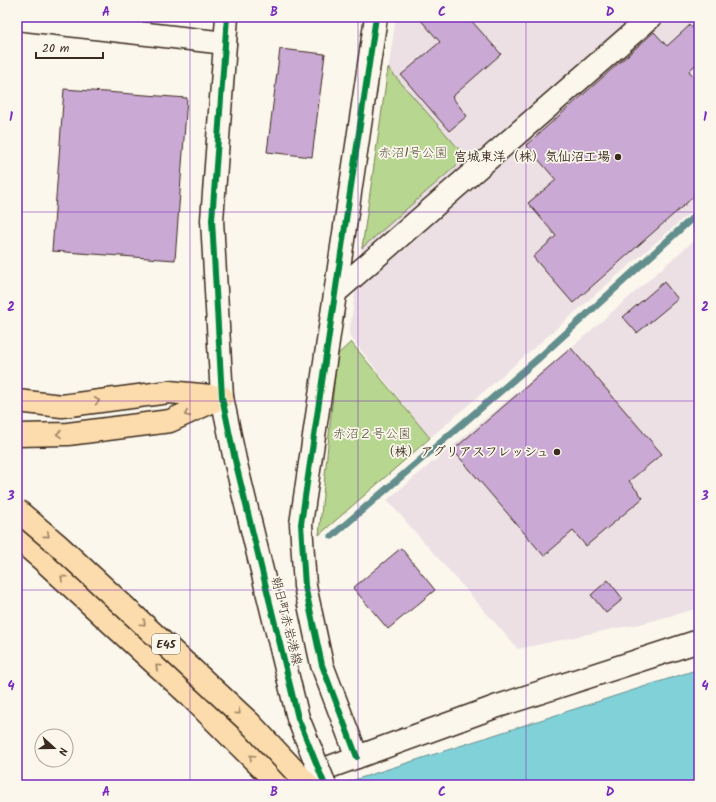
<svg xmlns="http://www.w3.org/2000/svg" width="716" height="802" font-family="Kalam,'Klee One',sans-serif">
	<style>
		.built { fill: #ece0e5 }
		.green { fill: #b7d68f; stroke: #798056 }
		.water { fill: #80d1d8; stroke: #648e8e }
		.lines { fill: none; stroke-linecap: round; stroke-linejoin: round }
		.stream { stroke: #648e8e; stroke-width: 7 }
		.building { fill: #caa9d4; stroke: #3b2a1e }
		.street-casing { stroke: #3b2a1e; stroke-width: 25 }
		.secondary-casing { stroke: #3b2a1e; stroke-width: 25 }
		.highway-casing { stroke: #3b2a1e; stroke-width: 25 }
		.street { stroke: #fbf7ec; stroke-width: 22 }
		.secondary { stroke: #fbf7ec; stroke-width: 22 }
		.highway { stroke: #fcdcac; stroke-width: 22 }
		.secondary-bridge-casing { stroke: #3b2a1e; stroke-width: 25; stroke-linecap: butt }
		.highway-bridge-casing { stroke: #3b2a1e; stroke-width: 25; stroke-linecap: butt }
		.secondary-bridge { stroke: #fbf7ec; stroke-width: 22 }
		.highway-bridge { stroke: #fcdcac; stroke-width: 22 }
		.cycleway-casing { stroke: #fbf7ec; stroke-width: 8 }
		.cycleway { stroke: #00873e; stroke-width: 6 }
		.oneway { stroke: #9c8365 }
		.grid { fill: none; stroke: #7b2cbf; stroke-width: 1; stroke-opacity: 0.55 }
		.poi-dot { fill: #3b2a1e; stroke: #fbf7ec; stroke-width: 1.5 }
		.labels { text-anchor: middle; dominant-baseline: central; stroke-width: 3.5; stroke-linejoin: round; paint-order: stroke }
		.shield { fill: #fbf7ec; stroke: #75685c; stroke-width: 1 }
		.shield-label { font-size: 12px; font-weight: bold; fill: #3b2a1e }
		.park-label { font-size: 13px; fill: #5a553a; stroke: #fbf7ec }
		.poi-label { font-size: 13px; font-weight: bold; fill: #3b2a1e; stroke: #fbf7ec; text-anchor: end }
		.street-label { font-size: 13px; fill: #3b2a1e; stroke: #fbf7ec }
		.neatline { fill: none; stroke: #7b2cbf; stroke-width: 1.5 }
		.grid-label { font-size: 13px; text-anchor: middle; font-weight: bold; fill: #7b2cbf }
	</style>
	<rect width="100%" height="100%" fill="#fbf7ec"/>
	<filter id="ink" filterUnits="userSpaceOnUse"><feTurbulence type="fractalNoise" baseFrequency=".025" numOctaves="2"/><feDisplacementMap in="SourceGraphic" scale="8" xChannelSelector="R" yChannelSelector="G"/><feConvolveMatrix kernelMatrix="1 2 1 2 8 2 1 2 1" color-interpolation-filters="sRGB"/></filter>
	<g filter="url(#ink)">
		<g class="built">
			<polygon points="396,17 689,17 699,28 699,205 430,438 349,335"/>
			<polygon points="699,236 699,608 641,624 612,629 518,649 387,500 580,340"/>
		</g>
		<g class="green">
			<polygon points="388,68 466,157 362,248"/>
			<polygon points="351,342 430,438 319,535 337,355"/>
		</g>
		<polygon class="water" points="699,669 699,785 347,785 348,782"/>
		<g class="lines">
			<polyline class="stream" points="332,536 540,357 699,212"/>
		</g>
		<g class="building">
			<polygon points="418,17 468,17 501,54 452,97 467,116 449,131 401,75 440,42"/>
			<polygon points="690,25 699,35 699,61 689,71 699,83 699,192 573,303 533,257 556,236 528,203 556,180 526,145 654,32 667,46"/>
			<polygon points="280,49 325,54 312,157 267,152"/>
			<polygon points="64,89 187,98 175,260 52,251"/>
			<polygon points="664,282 678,299 637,333 623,317"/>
			<polygon points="571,348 662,454 629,481 643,498 586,546 573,531 544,556 453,450"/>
			<polygon points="401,548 435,590 388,629 353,588"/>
			<polygon points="608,580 623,599 606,613 591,595"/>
		</g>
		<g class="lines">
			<g class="street-casing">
				<g id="street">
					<polyline points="336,292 651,17"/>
					<polyline points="357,757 322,665 305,586 301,524 376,17"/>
				</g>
			</g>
			<g class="secondary-casing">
				<g id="secondary">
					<polyline points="227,17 212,220 222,397 235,460 298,718"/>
					<polyline points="17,19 225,43"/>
					<polyline points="303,780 313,773 495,707 699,641"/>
				</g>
			</g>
			<g class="highway-casing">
				<g id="highway">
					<polyline points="17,401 62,406 169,392 221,397"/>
					<polyline points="17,435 68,434 170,421 222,397"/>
					<polyline points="17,538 46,563 190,696 279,785"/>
				</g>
			</g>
			<use href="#street" class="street"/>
			<use href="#secondary" class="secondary"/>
			<use href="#highway" class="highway"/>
			<g class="secondary-bridge-casing">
				<polyline id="secondary-bridge" points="298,718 325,785"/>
			</g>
			<g class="highway-bridge-casing">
				<polyline id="highway-bridge" points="17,510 58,545 250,723 308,785"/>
			</g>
			<use href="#secondary-bridge" class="secondary-bridge"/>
			<use href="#highway-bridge" class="highway-bridge"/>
			<g class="cycleway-casing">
				<g id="cycleway">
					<polyline points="227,17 212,220 222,397 235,460 298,718 325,785"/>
					<polyline points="357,757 322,665 305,586 301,524 376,17"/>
				</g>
			</g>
			<use href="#cycleway" class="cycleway"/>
		</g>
		<defs><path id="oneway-chevron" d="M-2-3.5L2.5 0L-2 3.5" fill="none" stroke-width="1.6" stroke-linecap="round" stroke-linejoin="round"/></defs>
		<g class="oneway">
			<use href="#oneway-chevron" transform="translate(97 401) rotate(-7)"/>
			<use href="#oneway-chevron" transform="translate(187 414) rotate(156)"/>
			<use href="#oneway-chevron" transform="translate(59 434) rotate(179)"/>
			<use href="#oneway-chevron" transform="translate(47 535) rotate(40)"/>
			<use href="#oneway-chevron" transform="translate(63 578) rotate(-137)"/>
			<use href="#oneway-chevron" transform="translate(143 623) rotate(43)"/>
			<use href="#oneway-chevron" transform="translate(158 667) rotate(-137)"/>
			<use href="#oneway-chevron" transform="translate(238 712) rotate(43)"/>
			<use href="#oneway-chevron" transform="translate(252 757) rotate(-135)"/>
		</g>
	</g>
	<path class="grid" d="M190 17V785M358 17V785M526 17V785M17 212H699M17 401H699M17 590H699"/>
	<g class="poi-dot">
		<circle cx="618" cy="157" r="4"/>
		<circle cx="557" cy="452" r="4"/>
	</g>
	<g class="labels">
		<rect class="shield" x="152" y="634" width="28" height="20" rx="3"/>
		<g class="shield-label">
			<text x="166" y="644">E45</text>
		</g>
		<g class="park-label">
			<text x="413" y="153">赤沼1号公園</text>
			<text x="372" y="434">赤沼２号公園</text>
		</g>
		<g class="poi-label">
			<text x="610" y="157">宮城東洋（株）気仙沼工場</text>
			<text x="549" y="452">（株）アグリアスフレッシュ</text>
		</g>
		<g class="street-label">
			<text transform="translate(286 621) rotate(76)">朝日町赤岩港線</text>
		</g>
	</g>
	<rect width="716" height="802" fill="none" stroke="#fbf7ec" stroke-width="44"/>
	<g transform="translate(54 748) rotate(111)"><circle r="19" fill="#fbf7ec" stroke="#aea59a"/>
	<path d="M0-3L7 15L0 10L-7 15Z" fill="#3b2a1e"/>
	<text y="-6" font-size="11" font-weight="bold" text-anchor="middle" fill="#3b2a1e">N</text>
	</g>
	<path d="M36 52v6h67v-6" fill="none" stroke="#3b2a1e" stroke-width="2"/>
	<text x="42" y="52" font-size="12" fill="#3b2a1e" stroke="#fbf7ec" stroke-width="3" paint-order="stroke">20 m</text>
	<rect x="22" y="22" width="672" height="758" class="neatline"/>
	<g class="grid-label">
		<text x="106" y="16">A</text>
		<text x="274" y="16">B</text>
		<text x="442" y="16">C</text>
		<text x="610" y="16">D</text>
		<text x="11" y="121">1</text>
		<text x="705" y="121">1</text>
		<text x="11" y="311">2</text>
		<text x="705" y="311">2</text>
		<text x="11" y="500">3</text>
		<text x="705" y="500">3</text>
		<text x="11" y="690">4</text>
		<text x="705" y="690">4</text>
		<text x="106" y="796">A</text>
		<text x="274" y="796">B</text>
		<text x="442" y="796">C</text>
		<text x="610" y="796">D</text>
	</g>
</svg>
